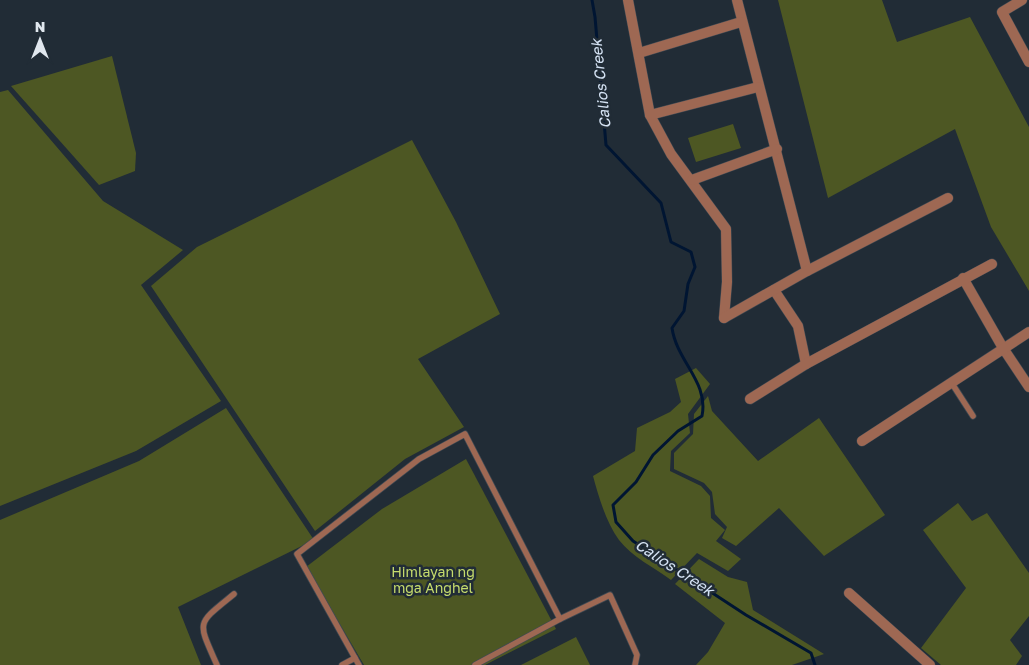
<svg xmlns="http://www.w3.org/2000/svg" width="1029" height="665" font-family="'Golos Text',sans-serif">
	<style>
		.green { fill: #4d5723 }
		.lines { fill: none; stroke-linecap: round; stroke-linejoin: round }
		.stream { stroke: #001532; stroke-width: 3 }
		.lane-casing { stroke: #404a53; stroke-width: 7 }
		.street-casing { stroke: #404a53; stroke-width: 11 }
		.lane { stroke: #9e6853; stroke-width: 5.5 }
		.street { stroke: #9e6853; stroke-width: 10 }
		.labels { text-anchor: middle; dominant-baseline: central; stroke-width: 5; stroke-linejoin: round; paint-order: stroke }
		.park-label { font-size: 14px; fill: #c6dc6d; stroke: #212c36 }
		.water-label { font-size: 15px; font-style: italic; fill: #d5e3f4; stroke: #212c36 }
	</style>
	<rect width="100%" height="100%" fill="#212c36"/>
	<g class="green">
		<polygon points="778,0 882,0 897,42 970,17 1029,127 1029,291 991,227 955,129 828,198"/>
		<polygon points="112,56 136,153 135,171 99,185 11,86"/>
		<polygon points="8,90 103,201 183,250 141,285 221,401 136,451 0,506 0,92"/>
		<polygon points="733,124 741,148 696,162 688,138"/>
		<polygon points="412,140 456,222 500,314 418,359 464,427 405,459 315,531 151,286 197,247"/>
		<path d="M696 368 710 384 688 414 690 433 671 451 670 471 701 486 710 496 711 518 725 530 716 541 741 559 728 571 697 553 671 580C655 568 632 557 619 540 606 522 599 498 593 476L635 451 637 428 670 412 681 402 675 379Z"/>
		<polygon points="708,396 712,411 758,461 819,418 885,515 824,556 779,508 736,546 722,538 727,527 715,514 712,492 704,483 674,469 674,453 693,434 694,414"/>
		<polygon points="226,408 314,540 178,607 201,665 0,665 0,520 139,461"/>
		<polygon points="466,459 556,629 485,665 364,665 306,567 382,509"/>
		<polygon points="958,503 972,521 987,513 1029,573 1029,616 1010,640 1022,656 1016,665 941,665 921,648 966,588 923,530"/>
		<polygon points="699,559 728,577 747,582 753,610 824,654 792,665 696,665 708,652 725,623 675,584"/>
		<polygon points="576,637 590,665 521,665"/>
	</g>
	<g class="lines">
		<path class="stream" d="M592 0 595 17 606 145 661 203 671 242 691 252 695 267 688 284 684 311 672 328C677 362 709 382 702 416L678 431 653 455 636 482 613 505 616 522 633 541 746 615 811 653 815 665"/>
		<g class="lane-casing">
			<g id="lane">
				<polyline points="951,382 973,416"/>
				<polyline points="560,619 610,595 637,655 635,665"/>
				<path d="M217 665C197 620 196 625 234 594"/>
				<polyline points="342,665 355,658"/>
				<polyline points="359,665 297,554 419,459 465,434 560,619 475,665"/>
			</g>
		</g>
		<g class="street-casing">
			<g id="street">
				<polyline points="628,0 650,115 671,154 726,229 727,282 724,318"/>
				<polyline points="737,0 807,271"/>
				<polyline points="1022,0 1002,12 1029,62"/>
				<polyline points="639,53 741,22"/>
				<polyline points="650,115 758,87"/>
				<polyline points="692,180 777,149"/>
				<polyline points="963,278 1003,348 1029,387"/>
				<polyline points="774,290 798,326 806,364"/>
				<polyline points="724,318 807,271 948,198"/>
				<polyline points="750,399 806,364 992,264"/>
				<polyline points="862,441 1029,332"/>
				<polyline points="849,593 930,665"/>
			</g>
		</g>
		<use href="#lane" class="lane"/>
		<use href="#street" class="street"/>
	</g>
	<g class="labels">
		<g class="park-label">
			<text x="433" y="571">Himlayan ng<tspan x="433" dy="16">mga Anghel</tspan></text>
		</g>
		<g class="water-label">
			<text transform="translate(600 84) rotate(-96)">Calios Creek</text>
			<text transform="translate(675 567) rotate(33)">Calios Creek</text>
		</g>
	</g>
	<g transform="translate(40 40)" stroke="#212c36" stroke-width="4" paint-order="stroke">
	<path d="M0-4L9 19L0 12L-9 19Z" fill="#e0e7ee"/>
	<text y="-8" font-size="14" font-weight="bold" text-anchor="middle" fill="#e0e7ee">N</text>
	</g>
</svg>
